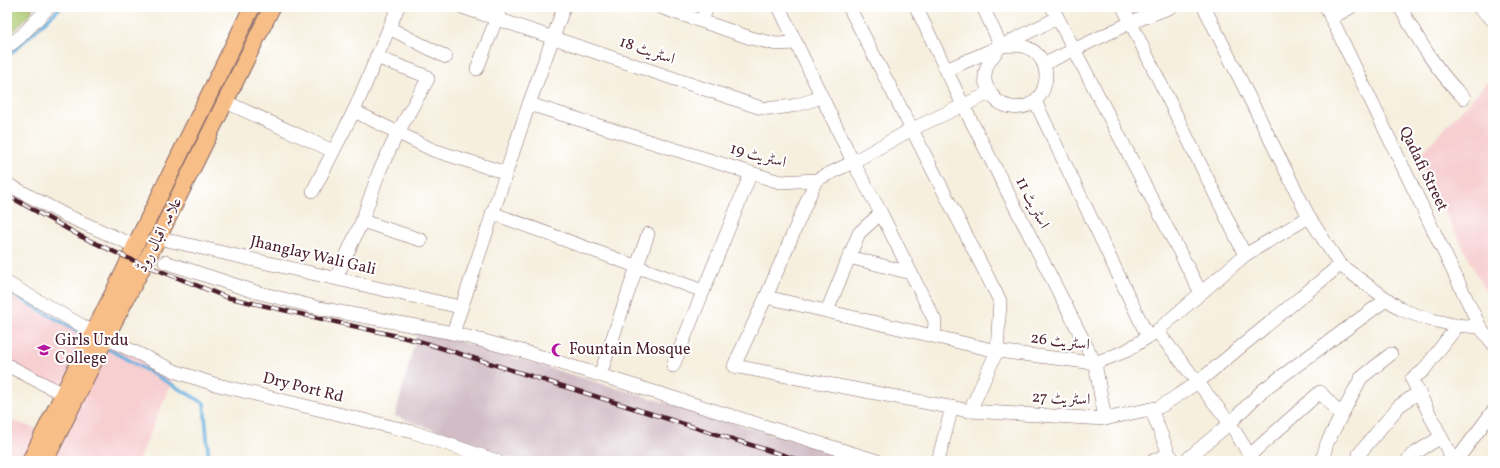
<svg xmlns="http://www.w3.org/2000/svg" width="1500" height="468" font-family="Vollkorn,Amiri,serif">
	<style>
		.built { fill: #f7cfd1 }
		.industrial { fill: #d2bdc6 }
		.green { fill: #aeca71; stroke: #7c744e }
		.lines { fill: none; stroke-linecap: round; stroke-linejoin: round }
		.stream { stroke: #68b3e0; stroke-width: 3.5 }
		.minor-casing { stroke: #86686a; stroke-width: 14 }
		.major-casing { stroke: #86686a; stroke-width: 18 }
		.minor { stroke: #fff; stroke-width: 13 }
		.major { stroke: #f7be88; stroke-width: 16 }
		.rail-casing { stroke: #4a1f2b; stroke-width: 4.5 }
		.rail { stroke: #fff; stroke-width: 3; stroke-dasharray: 9; stroke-linecap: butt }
		.labels { text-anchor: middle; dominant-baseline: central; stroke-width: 4; stroke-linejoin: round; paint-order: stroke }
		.street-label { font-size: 16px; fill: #4a1f2b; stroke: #fff }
		.poi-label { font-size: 16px; fill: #4a1f2b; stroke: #fff; text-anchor: start }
	</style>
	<rect width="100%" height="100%" fill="#fff"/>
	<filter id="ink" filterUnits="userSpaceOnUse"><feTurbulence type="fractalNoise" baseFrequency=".025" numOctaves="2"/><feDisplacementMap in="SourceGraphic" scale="8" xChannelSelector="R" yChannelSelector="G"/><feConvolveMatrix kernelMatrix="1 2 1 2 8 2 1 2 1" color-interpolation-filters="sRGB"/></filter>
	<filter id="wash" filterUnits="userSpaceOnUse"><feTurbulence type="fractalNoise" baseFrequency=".012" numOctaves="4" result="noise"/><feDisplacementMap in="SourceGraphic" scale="16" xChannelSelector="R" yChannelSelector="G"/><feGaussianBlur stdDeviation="0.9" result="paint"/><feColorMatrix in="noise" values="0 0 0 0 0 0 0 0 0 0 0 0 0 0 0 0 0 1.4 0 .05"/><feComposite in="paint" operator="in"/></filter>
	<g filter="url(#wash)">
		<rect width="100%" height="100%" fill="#f6efde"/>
		<g class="built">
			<polygon points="1493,76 1493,306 1417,158"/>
			<polygon points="7,291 88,337 60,392 7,364"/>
			<polygon points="106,338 175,375 138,461 47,461"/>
			<polygon points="7,419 37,429 22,461 7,461"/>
		</g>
		<polygon class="industrial" points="418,329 784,438 857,461 521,461 395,416"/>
		<polygon class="green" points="7,7 33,7 30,14 7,38"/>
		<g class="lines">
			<g class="stream">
				<polyline points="7,57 61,7"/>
				<polyline points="7,291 88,337"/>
				<polyline points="105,347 204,403 209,461"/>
			</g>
		</g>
	</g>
	<g filter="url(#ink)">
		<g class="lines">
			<g class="minor-casing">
				<g id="minor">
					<path d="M462 7 761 108C786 109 799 105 822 97"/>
					<polyline points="564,7 529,104 453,333 522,351 877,461"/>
					<polyline points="660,7 751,38 776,44 796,43"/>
					<polyline points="779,7 853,162 881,213 935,321 934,336"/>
					<polyline points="849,7 1000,301 997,351 970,411"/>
					<polyline points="916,7 963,105 1095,363 1105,419"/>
					<polyline points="983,7 1001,46"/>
					<polyline points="1052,7 1201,293"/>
					<polyline points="1123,7 1245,255"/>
					<polyline points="1204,7 1309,217 1340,265 1402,310 1428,319 1454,325 1480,327"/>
					<polyline points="1326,7 1480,327 1493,344"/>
					<path d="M1400 7C1418 39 1437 72 1464 98"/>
					<polyline points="1478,7 1493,20"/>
					<polyline points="1331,18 1351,7"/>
					<polyline points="702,21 707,7"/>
					<polyline points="389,28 446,57"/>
					<path d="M1001 46C1008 46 1016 44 1022 46 1060 55 1050 113 1011 107 999 105 992 98 987 87 980 71 991 58 1001 46Z"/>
					<polyline points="7,47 20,37 49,7"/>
					<polyline points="1044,64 1130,23 1171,7"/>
					<polyline points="477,69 501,7"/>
					<polyline points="946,70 1001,46 1057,18"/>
					<polyline points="1035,101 1148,337"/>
					<polyline points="226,102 333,151"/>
					<polyline points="529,104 780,182 816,180 853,162 912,129 990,93"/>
					<polyline points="354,111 433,150 506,173"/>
					<polyline points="816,180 766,297 734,366 970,411 1105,419 1160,407 1198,382 1340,265"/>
					<polyline points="7,184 65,215 135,246"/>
					<polyline points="313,191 354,111 398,7"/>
					<polyline points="492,213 703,291"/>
					<polyline points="362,221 421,240"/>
					<polyline points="158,238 460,307"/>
					<polyline points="849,257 911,273"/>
					<polyline points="165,262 256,292 319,308 453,333"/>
					<polyline points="336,278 362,221 379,172 398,132 428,79 426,76 376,57"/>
					<polyline points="7,283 93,332 177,372 214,384 413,432 497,461"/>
					<polyline points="766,297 997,351 1095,363 1126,351 1157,331 1245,255 1309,217"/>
					<polyline points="827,311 859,233 881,213"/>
					<polyline points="1157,331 1230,423 1253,461"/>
					<polyline points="7,365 63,394"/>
					<polyline points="673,366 751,173"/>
					<polyline points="600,375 648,234"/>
					<polyline points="1151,409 1169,454 1175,461"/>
					<polyline points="1359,454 1399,406 1419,392"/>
					<polyline points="1250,455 1320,392 1341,415"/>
					<polyline points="938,461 952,407"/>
					<polyline points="1153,461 1169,454"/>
					<polyline points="1185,461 1230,423 1263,390 1387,299"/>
					<polyline points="1322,461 1327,443 1361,378 1391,354"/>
					<polyline points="1407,461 1412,455 1441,437"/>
					<polyline points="1453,461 1412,379 1423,371 1458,325"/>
					<polyline points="1456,461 1493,411"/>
				</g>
			</g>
			<g class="major-casing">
				<g id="major">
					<polyline points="30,461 126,267 135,246 252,7"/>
					<polyline points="45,461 106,337 158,238 272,7"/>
				</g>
			</g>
			<use href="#minor" class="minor"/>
			<use href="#major" class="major"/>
			<g class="rail-casing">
				<polyline id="rail" points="7,195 82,237 130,259 226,297 419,341 802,461"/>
			</g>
			<use href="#rail" class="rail"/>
		</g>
	</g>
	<defs>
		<g id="school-bare" transform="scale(1.08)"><path d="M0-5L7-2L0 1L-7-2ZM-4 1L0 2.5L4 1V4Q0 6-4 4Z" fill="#b5179e" stroke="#fff" stroke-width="2.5" paint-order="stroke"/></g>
		<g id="mosque-bare" transform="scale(1.08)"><path d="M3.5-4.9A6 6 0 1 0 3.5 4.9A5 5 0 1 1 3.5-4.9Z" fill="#b5179e" stroke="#fff" stroke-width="2.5" paint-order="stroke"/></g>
	</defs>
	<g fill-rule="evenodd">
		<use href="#school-bare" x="44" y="350"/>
		<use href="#mosque-bare" x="558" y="350"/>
	</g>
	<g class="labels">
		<g class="street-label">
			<text transform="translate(647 51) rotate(19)">اسٹریٹ 18</text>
			<text transform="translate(758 156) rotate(15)">اسٹریٹ 19</text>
			<text transform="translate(1423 169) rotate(64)">Qadafi Street</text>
			<text transform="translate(1032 203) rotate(63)">اسٹریٹ 11</text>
			<text transform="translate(160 235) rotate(-63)">علامہ اقبال روڈ</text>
			<text transform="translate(313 256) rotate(13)">Jhanglay Wali Gali</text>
			<text transform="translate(1060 342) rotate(7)">اسٹریٹ 26</text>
			<text transform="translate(303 388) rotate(14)">Dry Port Rd</text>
			<text transform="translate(1061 399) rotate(3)">اسٹریٹ 27</text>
		</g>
		<g class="poi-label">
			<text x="55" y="341">Girls Urdu<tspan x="55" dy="18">College</tspan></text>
			<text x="569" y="350">Fountain Mosque</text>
		</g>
	</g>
	<rect width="1500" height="468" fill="none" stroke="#fff" stroke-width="24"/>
</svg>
